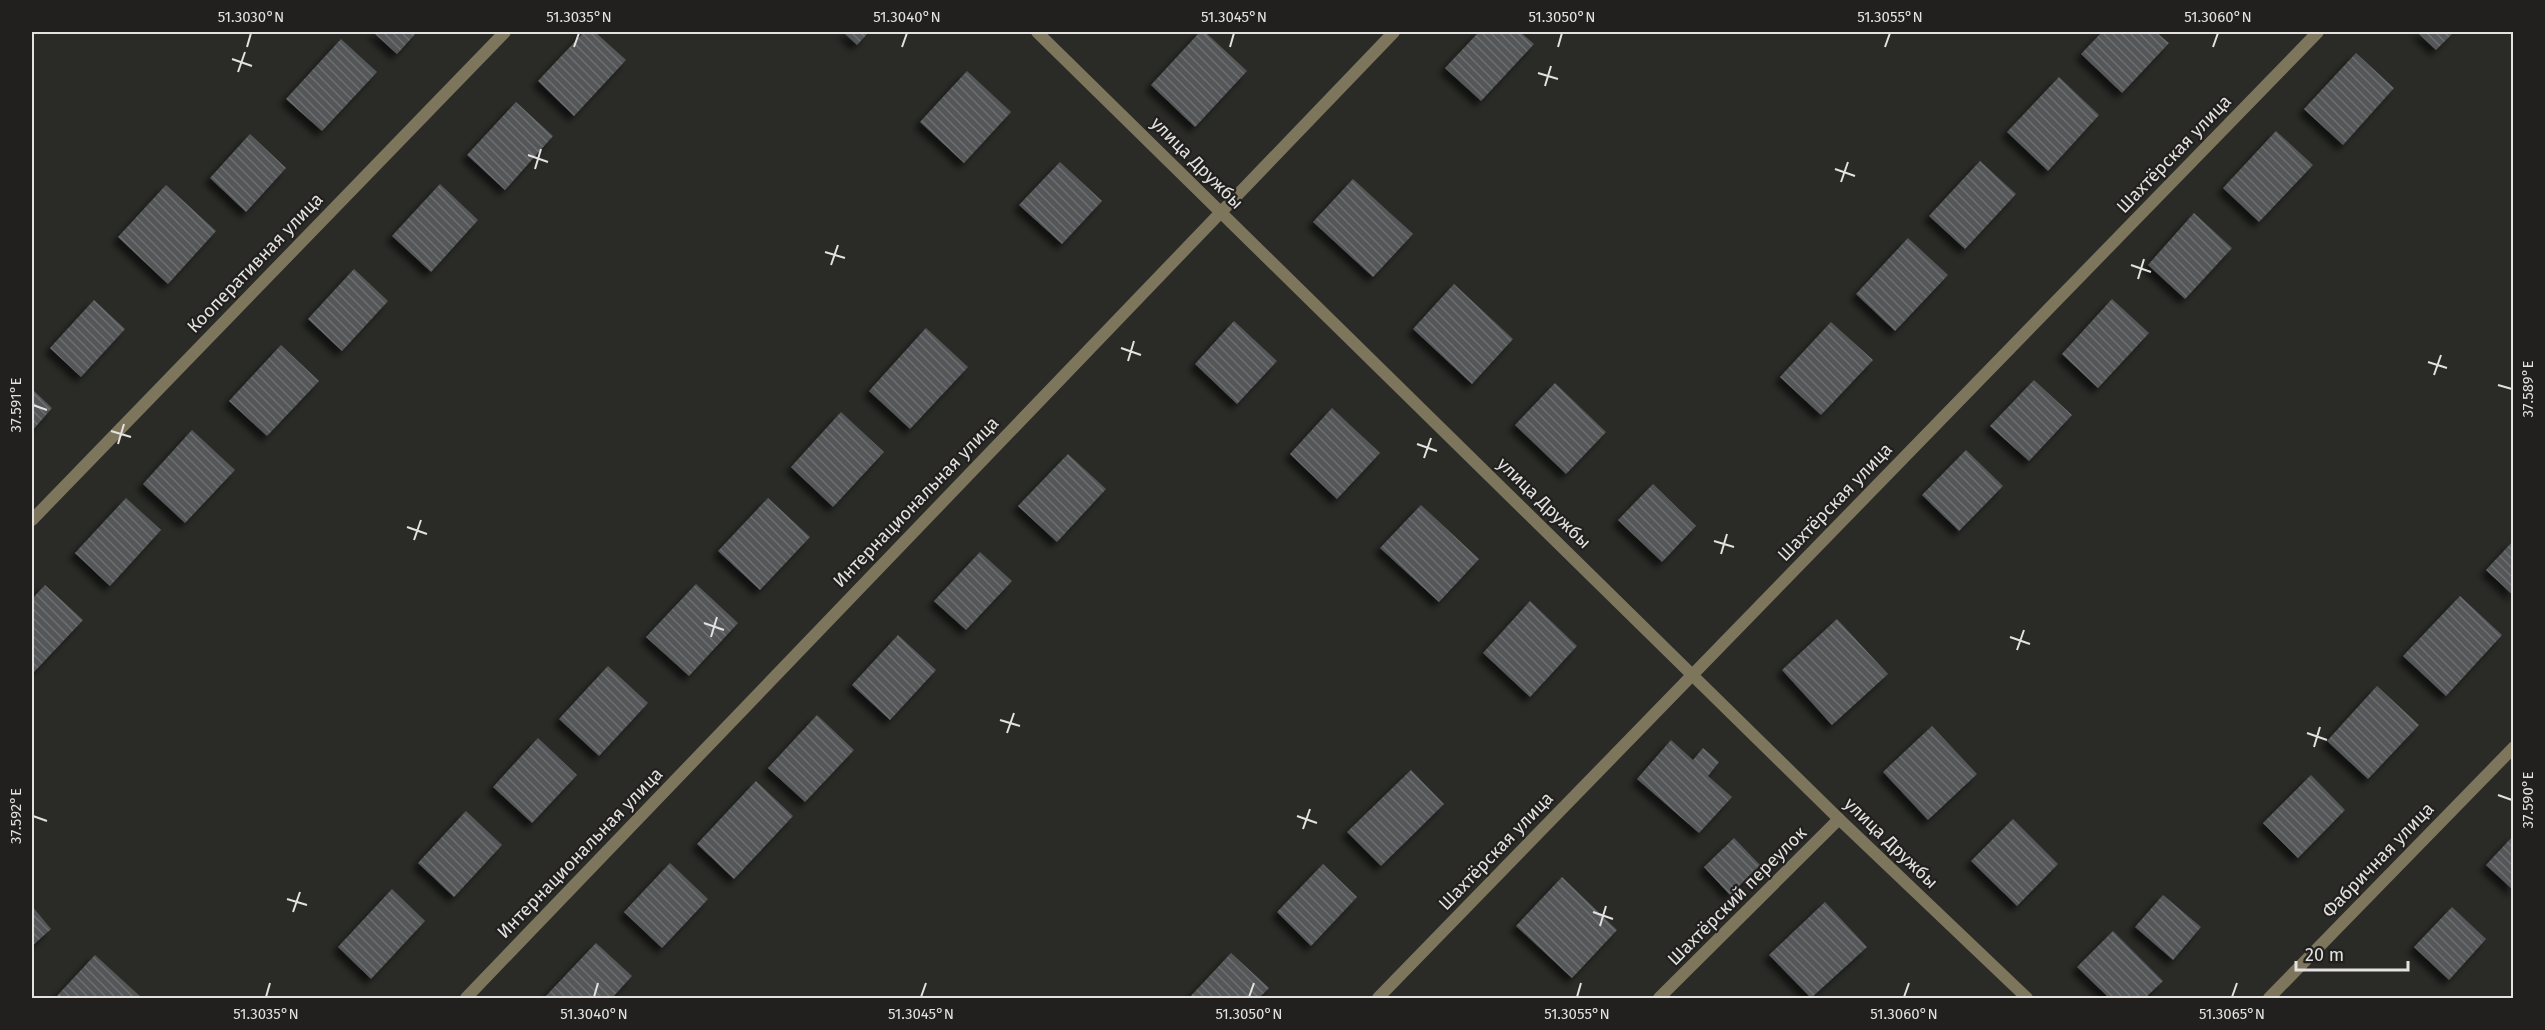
<svg xmlns="http://www.w3.org/2000/svg" width="2545" height="1030" font-family="'Fira Sans',sans-serif">
	<style>
		.building { fill: url(#building-back-hatch); filter: url(#shadow) }
		.lines { fill: none; stroke-linecap: round; stroke-linejoin: round }
		.minor { stroke: #7d765c; stroke-width: 12 }
		.ticks { fill: none; stroke: #e3e2e1; stroke-width: 2 }
		.labels { text-anchor: middle; dominant-baseline: central; stroke-width: 4.5; stroke-linejoin: round; paint-order: stroke }
		.street-label { font-size: 18px; fill: #e3e2e1; stroke: #21201e }
		.neatline { fill: none; stroke: #e3e2e1; stroke-width: 2 }
		.ticks-label { font-size: 15px; text-anchor: middle; fill: #e3e2e1 }
	</style>
	<defs>
		<pattern id="building-back-hatch" width="6" height="6" patternUnits="userSpaceOnUse" patternTransform="scale(1.5)"><rect width="6" height="6" fill="#545759"/><path d="M-1 5l2 2M0 0l6 6M5-1l2 2" fill="none" stroke="#6c6f71"/></pattern>
		<filter id="shadow"><feDropShadow dx="-5.5" dy="5.5" stdDeviation="3" flood-color="#0009"/></filter>
	</defs>
	<rect width="100%" height="100%" fill="#2a2a27"/>
	<g class="building">
		<polygon points="373,32 417,32 397,54"/>
		<polygon points="584,32 595,32 626,60 574,116 538,81"/>
		<polygon points="843,32 869,32 857,45"/>
		<polygon points="1200,32 1205,32 1247,71 1195,127 1151,85"/>
		<polygon points="1479,32 1520,32 1534,44 1481,101 1445,68"/>
		<polygon points="2102,32 2156,32 2169,43 2122,93 2081,54"/>
		<polygon points="2417,32 2454,32 2436,50"/>
		<polygon points="341,39 377,72 322,131 286,99"/>
		<polygon points="2356,53 2394,88 2343,145 2304,109"/>
		<polygon points="967,71 1011,112 964,163 920,122"/>
		<polygon points="2059,77 2099,115 2048,171 2007,132"/>
		<polygon points="516,102 553,136 505,190 467,155"/>
		<polygon points="2276,131 2313,165 2259,222 2223,188"/>
		<polygon points="250,134 286,168 246,212 210,178"/>
		<polygon points="1980,161 2016,194 1965,249 1929,216"/>
		<polygon points="1060,162 1102,201 1062,244 1019,205"/>
		<polygon points="1353,179 1413,234 1373,277 1313,222"/>
		<polygon points="440,184 478,220 431,272 392,236"/>
		<polygon points="166,185 216,231 168,284 118,237"/>
		<polygon points="2194,213 2232,248 2185,299 2148,265"/>
		<polygon points="1908,238 1948,275 1895,331 1856,294"/>
		<polygon points="354,269 388,301 342,351 308,319"/>
		<polygon points="1454,284 1513,339 1472,384 1413,329"/>
		<polygon points="2112,299 2149,333 2098,388 2062,354"/>
		<polygon points="94,300 125,329 81,377 50,348"/>
		<polygon points="1234,321 1277,361 1237,404 1195,364"/>
		<polygon points="1831,322 1873,360 1821,415 1780,377"/>
		<polygon points="926,328 968,367 910,429 869,391"/>
		<polygon points="281,345 319,381 267,436 229,401"/>
		<polygon points="2034,380 2072,415 2029,461 1990,426"/>
		<polygon points="1555,383 1606,432 1566,474 1515,425"/>
		<polygon points="32,389 52,408 32,431"/>
		<polygon points="1332,408 1380,453 1337,499 1290,454"/>
		<polygon points="841,412 884,452 833,507 791,467"/>
		<polygon points="192,430 235,470 185,523 143,484"/>
		<polygon points="1966,450 2003,486 1959,531 1922,495"/>
		<polygon points="1068,454 1106,489 1057,542 1018,506"/>
		<polygon points="1653,484 1696,526 1662,562 1618,520"/>
		<polygon points="126,498 161,530 110,586 75,553"/>
		<polygon points="768,498 810,537 760,590 718,551"/>
		<polygon points="1421,505 1479,559 1439,602 1380,548"/>
		<polygon points="2514,540 2514,596 2486,570"/>
		<polygon points="980,552 1012,581 966,630 934,601"/>
		<polygon points="696,584 738,623 689,676 646,637"/>
		<polygon points="45,585 83,620 34,672 32,670 32,599"/>
		<polygon points="2460,596 2502,635 2446,696 2403,656"/>
		<polygon points="1530,601 1577,646 1530,697 1483,653"/>
		<polygon points="1837,619 1888,674 1832,725 1782,670"/>
		<polygon points="898,635 936,670 890,720 852,685"/>
		<polygon points="608,666 648,703 599,756 559,719"/>
		<polygon points="2377,686 2419,725 2368,779 2327,741"/>
		<polygon points="817,715 854,750 805,802 768,768"/>
		<polygon points="1932,726 1977,774 1928,820 1883,772"/>
		<polygon points="538,738 577,775 532,823 493,787"/>
		<polygon points="1671,740 1693,760 1703,748 1719,762 1708,776 1732,797 1699,833 1637,779"/>
		<polygon points="1411,770 1444,804 1381,866 1347,832"/>
		<polygon points="2311,775 2345,810 2298,858 2263,823"/>
		<polygon points="756,781 793,816 734,879 697,844"/>
		<polygon points="466,811 502,845 454,897 418,863"/>
		<polygon points="2013,819 2058,864 2017,906 1971,861"/>
		<polygon points="2514,835 2514,891 2486,865"/>
		<polygon points="1734,838 1760,865 1730,895 1704,867"/>
		<polygon points="670,863 708,899 662,948 624,912"/>
		<polygon points="1323,864 1357,897 1311,946 1277,912"/>
		<polygon points="1562,877 1617,930 1572,978 1516,926"/>
		<polygon points="392,889 425,921 371,979 338,947"/>
		<polygon points="2163,895 2201,927 2173,960 2135,927"/>
		<polygon points="1825,902 1867,947 1811,998 1769,955"/>
		<polygon points="32,906 51,929 32,946"/>
		<polygon points="2452,907 2486,939 2449,980 2414,947"/>
		<polygon points="2113,931 2163,981 2145,998 2109,998 2077,967"/>
		<polygon points="596,943 632,976 612,998 544,998"/>
		<polygon points="1231,953 1269,988 1259,998 1189,998"/>
		<polygon points="95,955 142,998 58,998 56,997"/>
	</g>
	<g class="lines">
		<g class="minor">
			<polyline points="1037,32 1839,819 2027,998"/>
			<polyline points="32,520 505,32"/>
			<polyline points="466,998 1394,32"/>
			<polyline points="1378,998 2318,32"/>
			<polyline points="1659,998 1839,819"/>
			<polyline points="2269,998 2514,747"/>
		</g>
	</g>
	<path class="ticks" d="M247 47 251 33M574 47 579 33M902 47 907 33M1230 47 1234 33M1558 47 1562 33M1885 47 1890 33M2213 47 2218 33M232 59 252 66M238 72 245 52M1538 73 1558 79M1545 86 1551 66M528 155 548 162M535 169 541 149M1835 169 1855 176M1841 182 1848 162M825 252 845 258M831 265 838 245M2131 265 2151 272M2138 279 2144 259M1121 348 1141 355M1128 361 1134 341M2428 362 2447 368M2434 375 2441 355M2498 385 2512 389M33 405 47 410M111 431 131 437M118 444 124 424M1417 444 1437 451M1424 458 1431 438M407 527 427 534M414 540 421 520M1714 541 1734 547M1721 554 1727 534M704 623 724 630M711 637 717 617M2010 637 2030 644M2017 650 2024 630M1000 720 1020 726M1007 733 1014 713M2307 733 2327 740M2314 747 2320 727M2498 795 2512 800M33 816 47 821M1297 816 1317 823M1303 829 1310 809M287 899 307 905M293 912 300 892M1593 912 1613 919M1600 926 1606 906M266 997 270 983M594 997 598 983M921 997 926 983M1249 997 1254 983M1577 997 1581 983M1904 997 1909 983M2232 997 2237 983"/>
	<g class="labels">
		<g class="street-label">
			<text transform="translate(2174 154) rotate(-46)">Шахтёрская улица</text>
			<text transform="translate(1197 163) rotate(45)">улица Дружбы</text>
			<text transform="translate(255 263) rotate(-46)">Кооперативная улица</text>
			<text transform="translate(916 502) rotate(-46)">Интернациональная улица</text>
			<text transform="translate(1835 502) rotate(-46)">Шахтёрская улица</text>
			<text transform="translate(1544 503) rotate(44)">улица Дружбы</text>
			<text transform="translate(1891 843) rotate(44)">улица Дружбы</text>
			<text transform="translate(1496 851) rotate(-46)">Шахтёрская улица</text>
			<text transform="translate(580 853) rotate(-46)">Интернациональная улица</text>
			<text transform="translate(2378 860) rotate(-46)">Фабричная улица</text>
			<text transform="translate(1737 896) rotate(-45)">Шахтёрский переулок</text>
		</g>
	</g>
	<rect width="2545" height="1030" fill="none" stroke="#21201e" stroke-width="66"/>
	<path d="M2296 961v9h112v-9" fill="none" stroke="#e3e2e1" stroke-width="3"/>
	<text x="2305" y="961" font-size="18" fill="#e3e2e1" stroke="#21201e" stroke-width="4.5" paint-order="stroke">20 m</text>
	<rect x="33" y="33" width="2479" height="964" class="neatline"/>
	<g class="ticks-label">
		<text x="251" y="22">51.3030°N</text>
		<text x="579" y="22">51.3035°N</text>
		<text x="907" y="22">51.3040°N</text>
		<text x="1234" y="22">51.3045°N</text>
		<text x="1562" y="22">51.3050°N</text>
		<text x="1890" y="22">51.3055°N</text>
		<text x="2218" y="22">51.3060°N</text>
		<text transform="translate(2528 389) rotate(-90)" y="5">37.589°E</text>
		<text transform="translate(16 405) rotate(-90)" y="5">37.591°E</text>
		<text transform="translate(2528 800) rotate(-90)" y="5">37.590°E</text>
		<text transform="translate(16 816) rotate(-90)" y="5">37.592°E</text>
		<text x="266" y="1019">51.3035°N</text>
		<text x="594" y="1019">51.3040°N</text>
		<text x="921" y="1019">51.3045°N</text>
		<text x="1249" y="1019">51.3050°N</text>
		<text x="1577" y="1019">51.3055°N</text>
		<text x="1904" y="1019">51.3060°N</text>
		<text x="2232" y="1019">51.3065°N</text>
	</g>
</svg>
